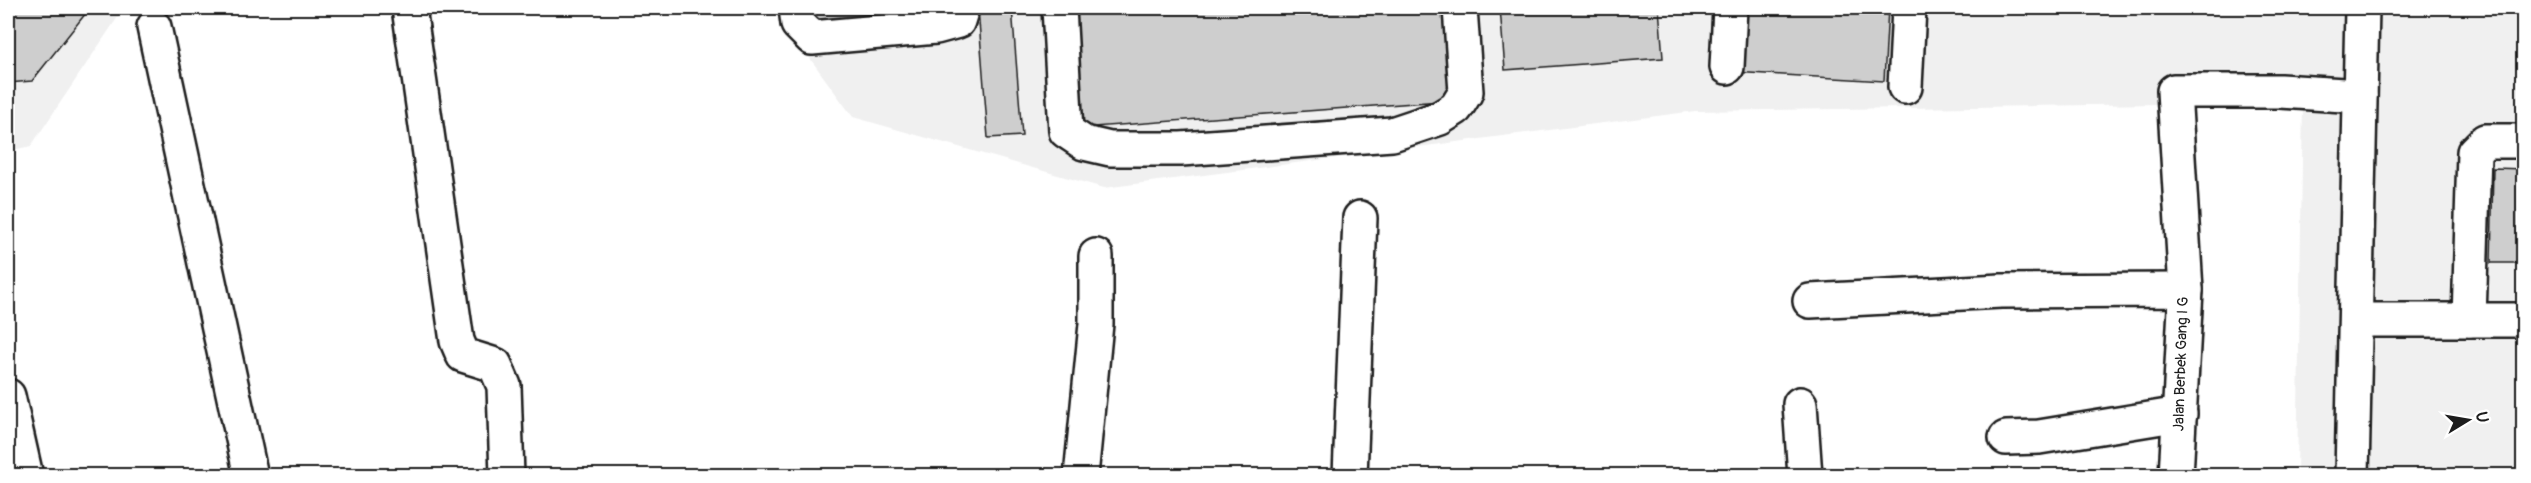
<svg xmlns="http://www.w3.org/2000/svg" width="2531" height="483" font-family="Pangolin,sans-serif">
	<style>
		.built { fill: #f0f0f0 }
		.building { fill: #cecece; stroke: #1c1c1c; stroke-width: 1.5 }
		.lines { fill: none; stroke-linecap: round; stroke-linejoin: round }
		.minor-casing { stroke: #1c1c1c; stroke-width: 38 }
		.minor { stroke: #fff; stroke-width: 33 }
		.labels { text-anchor: middle; dominant-baseline: central; stroke-width: 6; stroke-linejoin: round; paint-order: stroke }
		.street-label { font-size: 15px; fill: #1c1c1c; stroke: #fff }
	</style>
	<rect width="100%" height="100%" fill="#fff"/>
	<filter id="ink" filterUnits="userSpaceOnUse"><feTurbulence type="fractalNoise" baseFrequency=".0167" numOctaves="2"/><feDisplacementMap in="SourceGraphic" scale="12" xChannelSelector="R" yChannelSelector="G"/><feConvolveMatrix kernelMatrix="1 2 1 2 8 2 1 2 1" color-interpolation-filters="sRGB"/></filter>
	<g filter="url(#ink)">
		<g class="built">
			<polygon points="8,8 124,8 31,146 8,151"/>
			<polygon points="773,8 2523,8 2523,475 2297,475 2303,102 1695,111 1104,188 853,117"/>
		</g>
		<g class="building">
			<polygon points="8,8 90,8 32,81 8,83"/>
			<polygon points="800,8 955,8 955,9 801,21"/>
			<polygon points="978,8 1012,8 1022,136 988,138"/>
			<polygon points="1071,8 1447,8 1454,100 1080,128"/>
			<polygon points="1500,8 1659,8 1663,58 1505,70"/>
			<polygon points="1737,8 1888,8 1884,81 1733,72"/>
			<polygon points="2493,168 2524,169 2524,263 2491,263"/>
		</g>
		<g class="lines">
			<g class="minor-casing">
				<g id="minor">
					<polyline points="409,8 457,341 463,355 495,365 504,386 507,476"/>
					<polyline points="796,8 798,24 812,38 936,27 958,21 962,8"/>
					<polyline points="1059,8 1066,131 1084,143 1110,149 1181,149 1392,134 1440,118 1456,108 1466,92 1460,8"/>
					<polyline points="154,27 251,476"/>
					<polyline points="1727,67 1730,8"/>
					<polyline points="1905,87 1909,8"/>
					<polyline points="2186,290 2174,91 2280,91 2360,96"/>
					<polyline points="1810,301 2001,291 2186,290 2176,476"/>
					<polyline points="2356,320 2524,320"/>
					<polyline points="2469,320 2474,152 2485,141 2524,141"/>
					<polyline points="8,396 26,476"/>
					<polyline points="1800,404 1805,476"/>
					<polyline points="2006,438 2039,437 2180,414"/>
					<polyline points="1081,476 1096,324 1096,256"/>
					<polyline points="1350,476 1360,218"/>
					<polyline points="2352,476 2362,8"/>
				</g>
			</g>
			<use href="#minor" class="minor"/>
		</g>
	</g>
	<g class="labels">
		<g class="street-label">
			<text transform="translate(2181 364) rotate(-88)">Jalan Berbek Gang I G</text>
		</g>
	</g>
	<rect width="2531" height="483" fill="none" stroke="#fff" stroke-width="30"/>
	<rect x="15" y="15" width="2501" height="453" fill="none" stroke="#1c1c1c" stroke-width="2" filter="url(#ink)"/>
	<g transform="translate(2468 420) rotate(79)" stroke="#ffffff" stroke-width="4.5" paint-order="stroke">
	<path d="M0-4.5L10 22L0 15L-10 22Z" fill="#1c1c1c"/>
	<text y="-9" font-size="16" font-weight="bold" text-anchor="middle" fill="#1c1c1c">U</text>
	</g>
</svg>
